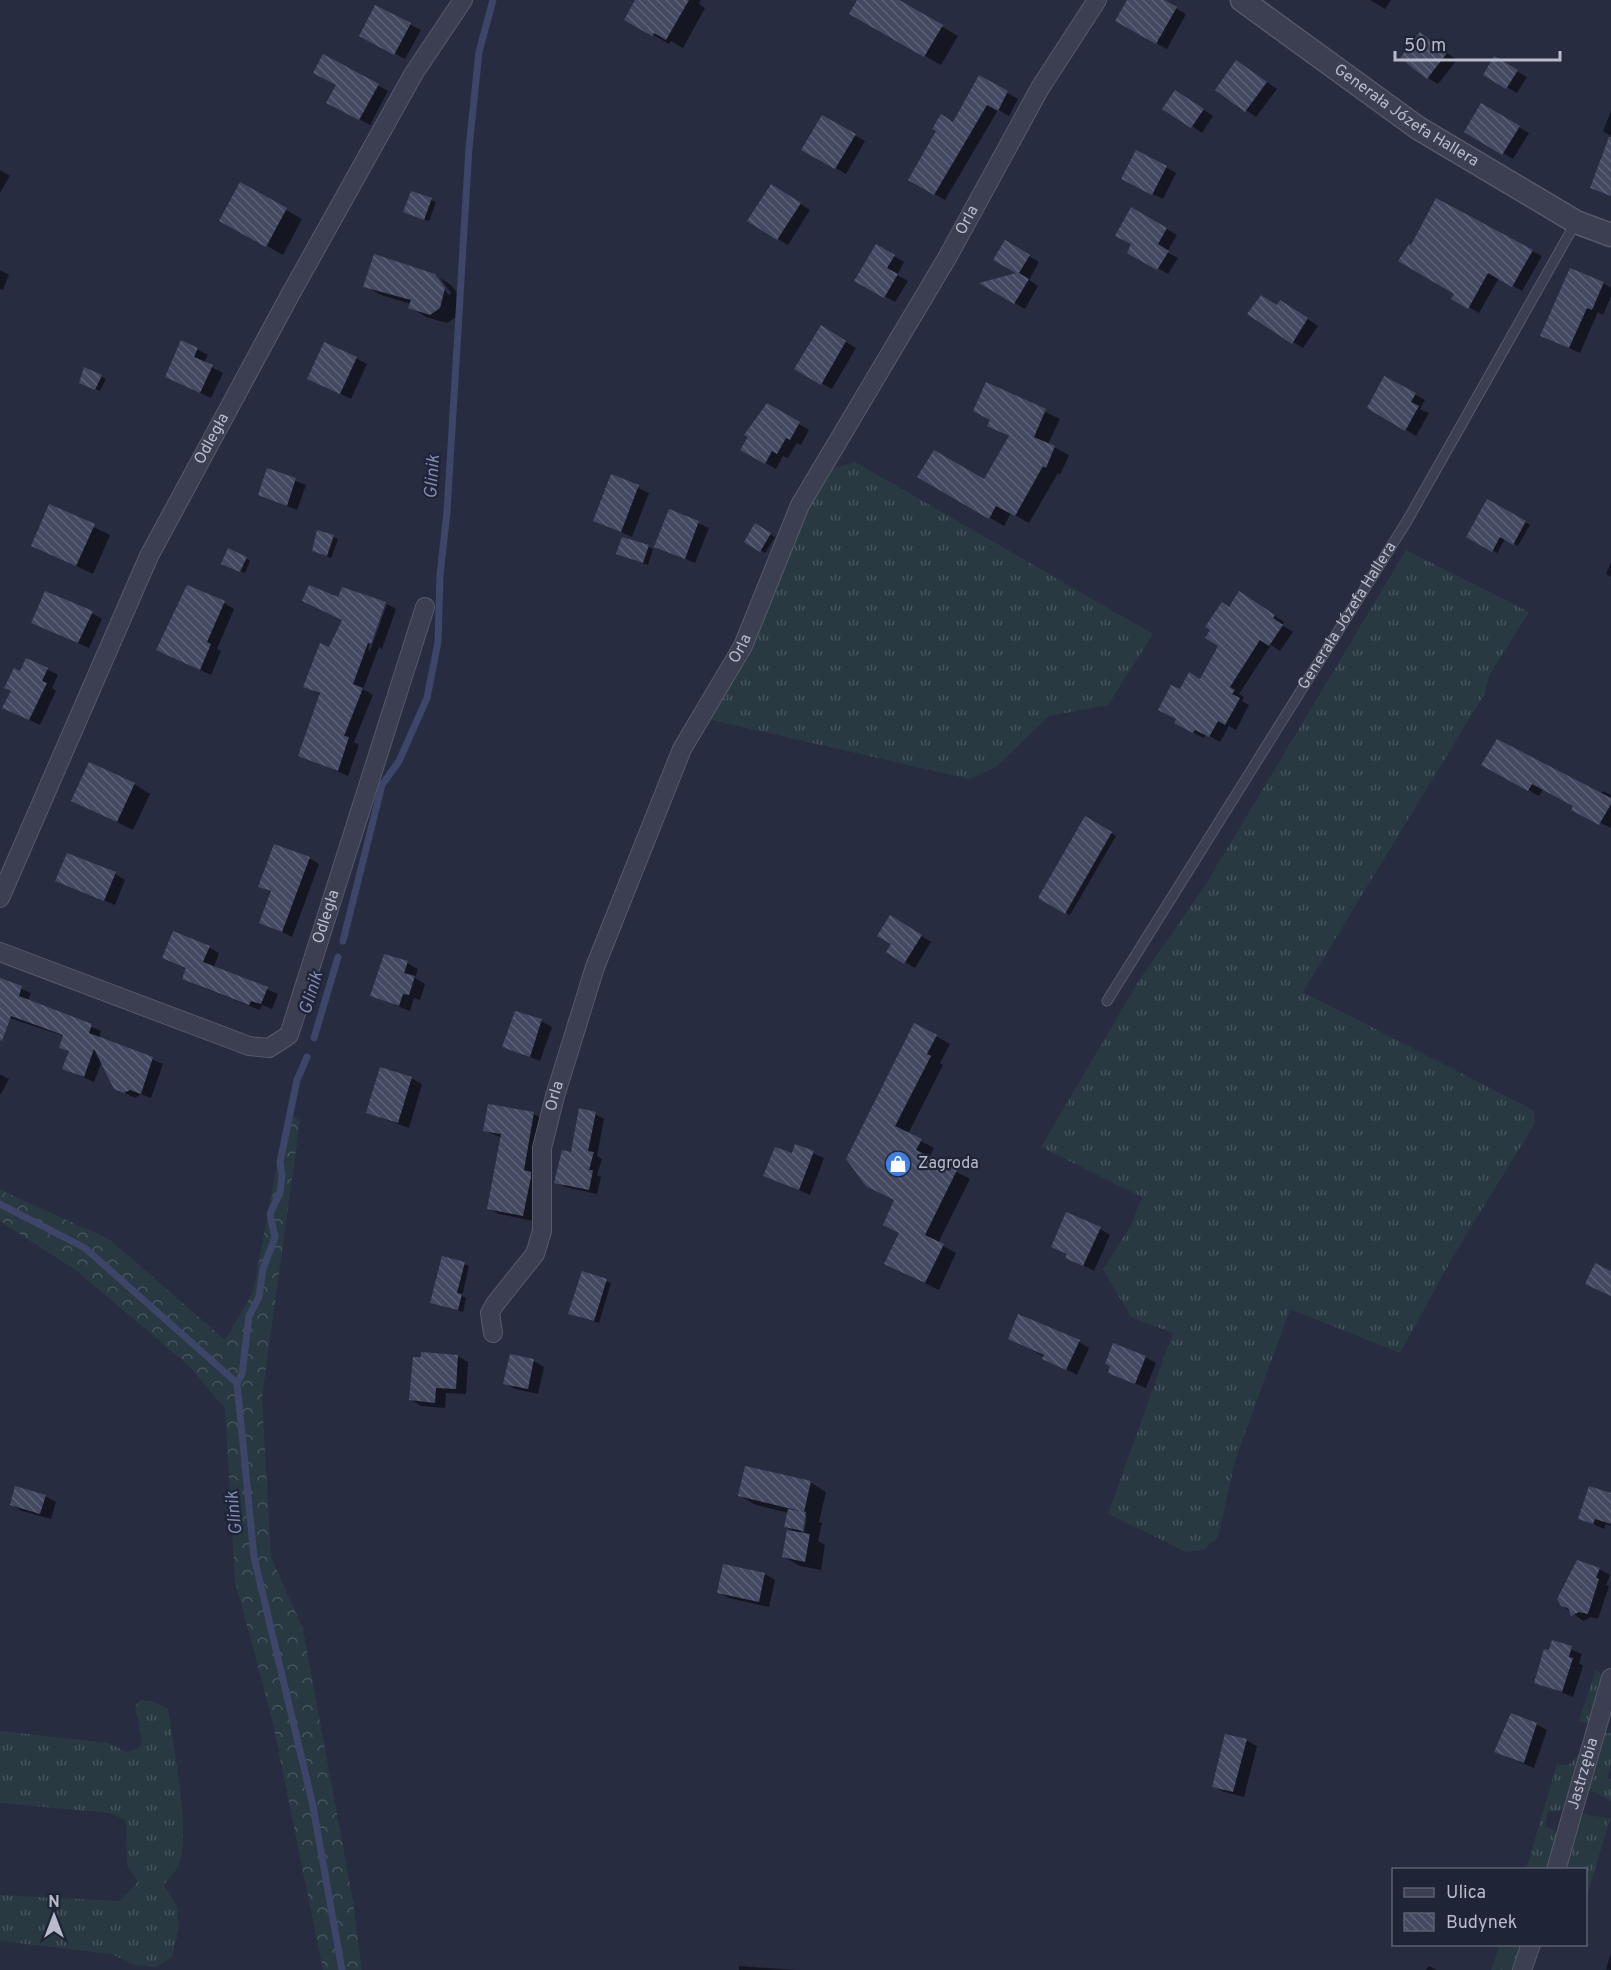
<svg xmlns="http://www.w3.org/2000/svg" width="1611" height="1970" font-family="Overpass,sans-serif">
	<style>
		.grass { fill: url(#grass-tufts) }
		.forest { fill: url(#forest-crowns) }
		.shadow { fill: #0007; fill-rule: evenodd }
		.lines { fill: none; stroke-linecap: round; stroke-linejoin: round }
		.stream { stroke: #3d4569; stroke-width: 7 }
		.building { fill: url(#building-back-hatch) }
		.service-casing { stroke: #555a6b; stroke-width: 11 }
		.minor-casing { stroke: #555a6b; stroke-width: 20 }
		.tertiary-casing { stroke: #555a6b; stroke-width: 25 }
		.service { stroke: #3b3f51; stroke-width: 9 }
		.minor { stroke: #3b3f51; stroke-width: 18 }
		.tertiary { stroke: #3b3f51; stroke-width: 22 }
		.labels { text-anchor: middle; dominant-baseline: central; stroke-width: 4.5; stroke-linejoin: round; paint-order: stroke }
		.street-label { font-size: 16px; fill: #b7bbcb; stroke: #1f2436 }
		.poi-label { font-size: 16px; fill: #b7bbcb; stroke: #1f2436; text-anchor: start }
		.water-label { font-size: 18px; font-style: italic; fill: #808ab2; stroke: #1f2436 }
	</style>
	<defs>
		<pattern id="grass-tufts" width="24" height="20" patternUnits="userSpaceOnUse" patternTransform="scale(1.5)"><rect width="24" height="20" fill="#293942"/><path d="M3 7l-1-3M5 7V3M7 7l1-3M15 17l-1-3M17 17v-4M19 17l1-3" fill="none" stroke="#46545c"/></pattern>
		<pattern id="forest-crowns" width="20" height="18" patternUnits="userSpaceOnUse" patternTransform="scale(1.5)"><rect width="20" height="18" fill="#293942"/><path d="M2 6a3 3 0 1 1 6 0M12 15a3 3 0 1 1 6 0" fill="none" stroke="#46545c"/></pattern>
		<pattern id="building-back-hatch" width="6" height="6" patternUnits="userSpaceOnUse" patternTransform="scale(1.5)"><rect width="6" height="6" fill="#434961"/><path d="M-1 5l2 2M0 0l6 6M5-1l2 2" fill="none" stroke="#5c6176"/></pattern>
	</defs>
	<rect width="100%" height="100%" fill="#272c41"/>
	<g class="grass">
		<polygon points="855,462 1153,634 1108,705 1049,716 996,767 969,779 707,719 794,537 829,470"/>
		<polygon points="1406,550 1529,612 1489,676 1485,693 1303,992 1533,1110 1535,1123 1455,1253 1400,1353 1290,1309 1235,1461 1218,1537 1203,1550 1187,1552 1108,1514 1173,1333 1131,1317 1103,1269 1131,1225 1142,1197 1041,1147 1138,982 1206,884"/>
		<polygon points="1596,1669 1604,1677 1590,1724 1579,1721"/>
		<path d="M141 1700 152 1701 168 1709C173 1745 192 1836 178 1866 175 1873 168 1879 164 1885L177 1906 179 1928 172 1957 157 1967 134 1965 112 1954 0 1941V1895L120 1901 138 1882 127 1865 126 1820 110 1813 0 1803V1731L109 1743 126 1752 139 1748 142 1742 135 1706Z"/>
		<polygon points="1601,1732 1611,1733 1611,1764 1607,1777 1611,1779 1611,1801 1586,1788"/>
		<path d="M1578 1754 1582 1755 1566 1810 1548 1811 1545 1826 1559 1833 1549 1869 1526 1870 1557 1764C1569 1767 1572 1764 1578 1754Z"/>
		<polygon points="1580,1813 1610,1819 1586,1898 1586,1870 1563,1870"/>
		<polygon points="1500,1945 1527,1945 1516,1970 1491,1970"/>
	</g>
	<polygon class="forest" points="287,1112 300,1121 262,1397 271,1557 303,1629 353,1901 362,1970 323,1970 272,1719 235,1581 225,1409 189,1366 77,1271 0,1221 0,1190 109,1239 225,1340 253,1292"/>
	<g class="shadow">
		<polygon points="637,0 701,0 699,4 705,8 683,48 671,41 669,44 626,19"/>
		<polygon points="859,0 896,0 958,36 941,65 851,14"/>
		<polygon points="1129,0 1161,0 1186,14 1167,49 1117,21"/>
		<polygon points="1370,0 1391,0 1385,9"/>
		<polygon points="376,7 421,30 405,59 371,41"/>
		<polygon points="1420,34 1457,60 1438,84 1428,78"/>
		<polygon points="324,56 388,91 370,125 328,102 338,85"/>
		<polygon points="1495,58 1527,77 1517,93 1485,74"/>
		<polygon points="1237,62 1277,89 1256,117 1217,90"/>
		<polygon points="980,77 1018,99 1009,116 998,110 945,200 910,180 954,123"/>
		<polygon points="1186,98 1213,116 1202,133 1165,108"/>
		<polygon points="1482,105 1529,133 1513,159 1466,131"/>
		<polygon points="1611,111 1611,136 1603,131"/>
		<polygon points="822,117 865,141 846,174 803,149"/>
		<polygon points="1166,167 1176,173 1163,199 1133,184"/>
		<polygon points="0,170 10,176 0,193"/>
		<polygon points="241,184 302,219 283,255 221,220"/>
		<polygon points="782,192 810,210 788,245 778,239"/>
		<polygon points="431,200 436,202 429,221 409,214"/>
		<polygon points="1132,209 1177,235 1167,252 1178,258 1168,274 1129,252 1133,244"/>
		<polygon points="1005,242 1039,262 1029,280 1038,286 1025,309 982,284 1020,273 995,259"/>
		<polygon points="877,246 904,262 897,275 908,281 895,302 856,280"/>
		<polygon points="1532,251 1542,256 1522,291 1499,278 1479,313 1453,298 1456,294 1400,260"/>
		<polygon points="0,270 9,275 3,290 0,289"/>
		<polygon points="434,275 439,278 436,278 449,295 451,293 440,278 451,285 461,298 456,317 447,323 426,317 410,307 411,304 381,295 365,286"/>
		<polygon points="1603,283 1611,288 1611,296 1603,315 1598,312 1580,353 1542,336"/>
		<polygon points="1278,307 1291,308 1318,326 1303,348 1293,342"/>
		<polygon points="822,327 856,348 832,389 796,369"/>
		<polygon points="197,349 208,355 204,363 223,373 211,398 177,382"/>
		<polygon points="356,358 367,364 351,399 309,379"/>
		<polygon points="101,376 106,379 100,391 85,385"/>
		<polygon points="1385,378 1425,400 1420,409 1429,413 1416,436 1369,407"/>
		<polygon points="987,384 1060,419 1048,444 1069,455 1060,475 1058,473 1029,523 1011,513 1004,526 919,477 985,481 1010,437 989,426 992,420"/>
		<polygon points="767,405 809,430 801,445 797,443 788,458 783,456 776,469 742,449"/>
		<polygon points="268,470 306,485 297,510 260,495"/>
		<polygon points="612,476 649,493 632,537 595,520"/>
		<polygon points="1488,501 1530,525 1518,546 1505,539 1497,553 1468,536"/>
		<polygon points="50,506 110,535 93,574 33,545"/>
		<polygon points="670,511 709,528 695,563 656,546"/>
		<polygon points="755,525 775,537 765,553 746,541"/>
		<polygon points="333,537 338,539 331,558 314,551"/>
		<polygon points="648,547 653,549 648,565 618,554"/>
		<polygon points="246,558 250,561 245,573 228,566"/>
		<polygon points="1611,562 1611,577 1606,574"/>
		<polygon points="339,599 384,603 368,650 370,651 387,604 396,609 382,649 379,647 363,689 373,695 354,742 359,745 348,776 300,755 321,695 305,686 330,649 343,620"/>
		<polygon points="1250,599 1284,622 1282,625 1293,632 1280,651 1271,645 1239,694 1244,697 1242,701 1249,705 1236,730 1229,726 1220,742 1206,734 1204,738 1186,729 1181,691 1201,681 1220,646 1229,608"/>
		<polygon points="224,603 234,609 217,649 221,651 211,675 158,650"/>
		<polygon points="92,613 102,619 89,648 44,628"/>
		<polygon points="47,669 58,675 52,688 56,691 40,725 15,713 21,673"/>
		<polygon points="1483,765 1601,794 1603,791 1611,795 1611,828 1584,815 1575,806 1543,789 1539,796"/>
		<polygon points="134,784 150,794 133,830 72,800"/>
		<polygon points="1086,818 1116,836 1070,915 1040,898"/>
		<polygon points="309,858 319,864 292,937 261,922 272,893 260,886"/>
		<polygon points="115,874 125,880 115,905 57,881"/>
		<polygon points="901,923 931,942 915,968 905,962"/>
		<polygon points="209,947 219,953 214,967 278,994 272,1009 262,1005 260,1010 194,984 184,978 188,969 164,957"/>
		<polygon points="407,963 418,969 415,978 425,984 420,1000 414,998 410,1011 372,996"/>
		<polygon points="0,980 31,993 28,1001 101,1031 99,1038 163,1064 151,1098 141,1094 135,1098 115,1088 102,1061 94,1082 64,1069 70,1052 60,1047 64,1036 0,1015"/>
		<polygon points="541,1021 552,1027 540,1061 504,1047"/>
		<polygon points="915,1025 950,1044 940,1063 943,1065 908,1134 934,1148 929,1158 970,1179 938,1243 956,1253 939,1290 900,1271 901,1234 896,1201 881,1193"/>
		<polygon points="0,1074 9,1079 1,1094 0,1094"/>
		<polygon points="411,1078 422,1084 409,1128 368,1113"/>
		<polygon points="489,1105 534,1114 544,1120 533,1221 499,1214 488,1208 502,1138 484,1130"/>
		<polygon points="595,1114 604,1119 597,1156 602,1159 597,1175 601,1177 597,1194 565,1187 556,1182"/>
		<polygon points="796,1146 824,1158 810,1195 765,1175 792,1155"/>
		<polygon points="1100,1229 1110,1235 1094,1271 1067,1257"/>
		<polygon points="443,1258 469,1266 462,1296 466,1298 463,1312 432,1302"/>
		<polygon points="583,1273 611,1283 599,1323 575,1316"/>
		<polygon points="1010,1338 1079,1342 1089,1348 1077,1375"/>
		<polygon points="458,1356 468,1362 466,1394 446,1393 445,1408 421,1406 410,1399"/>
		<polygon points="1145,1357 1156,1363 1146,1388 1109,1373"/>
		<polygon points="534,1361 544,1367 538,1394 515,1389 505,1383"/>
		<path d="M810 1482 826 1492 819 1522 822 1523 818 1541 825 1545 821 1570 800 1566 784 1557 795 1532 786 1527 789 1513 756 1505 740 1496ZM804 1515 807 1516 803 1539 800 1538Z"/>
		<polygon points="1611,1493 1611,1526 1606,1524 1604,1529 1580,1518"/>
		<polygon points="45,1496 56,1502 51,1519 22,1511 12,1505"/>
		<polygon points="1599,1569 1610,1575 1606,1585 1609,1586 1598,1619 1591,1617 1583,1621 1562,1605"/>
		<polygon points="765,1574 775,1580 769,1607 729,1598 718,1592"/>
		<polygon points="1553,1642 1582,1654 1579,1663 1583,1666 1573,1697 1535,1682"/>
		<polygon points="1536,1724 1547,1730 1534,1768 1496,1752 1506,1725"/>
		<polygon points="1246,1740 1257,1746 1244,1797 1224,1792 1213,1786"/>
		<polygon points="1611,1953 1611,1970 1609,1970 1606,1969"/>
		<polygon points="739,1966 796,1970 739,1970"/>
		<polygon points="1429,1966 1437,1970 1426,1970"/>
	</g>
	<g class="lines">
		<g class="stream">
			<polyline points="343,941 382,785 399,761 427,698 438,642 440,575 447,512 469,148 479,52 493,0"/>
			<polyline points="314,1038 338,957"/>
			<polyline points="307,1057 297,1080 280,1162 282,1176 280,1192 270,1214 275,1237 263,1269 259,1297 249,1316 242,1374 237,1383 254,1557 313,1806 342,1970"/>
			<polyline points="0,1204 85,1248 237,1383"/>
		</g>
	</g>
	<g class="building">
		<polygon points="635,0 689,0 666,40 654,33 652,36 624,20"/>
		<polygon points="857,0 899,0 943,25 924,57 849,14"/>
		<polygon points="1127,0 1164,0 1177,7 1156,44 1115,21"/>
		<polygon points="375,5 411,23 394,55 359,36"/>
		<polygon points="1420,32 1447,53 1427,79 1400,58"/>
		<polygon points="323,54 379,84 359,120 326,103 336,85 313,73"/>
		<polygon points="1494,56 1518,70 1506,89 1483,75"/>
		<polygon points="1236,60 1267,82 1245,112 1215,90"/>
		<polygon points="979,75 1008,91 998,111 987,105 934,195 908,180 936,131 932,129 941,114 953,122"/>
		<polygon points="1175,90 1204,109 1191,128 1162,109"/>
		<polygon points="1481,103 1520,126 1502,155 1464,132"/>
		<polygon points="822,115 856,134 835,169 801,150"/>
		<polygon points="1609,137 1611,137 1611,196 1590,188"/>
		<polygon points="1136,150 1167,166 1152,195 1121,179"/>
		<polygon points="240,182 287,208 266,247 219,221"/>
		<polygon points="771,184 801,203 777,240 747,221"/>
		<polygon points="411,191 432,198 424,220 403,212"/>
		<polygon points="1436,198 1533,250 1512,287 1488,273 1468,309 1451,299 1454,294 1398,261 1409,244 1411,245"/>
		<polygon points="1131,207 1167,228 1158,244 1169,251 1157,270 1127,253 1131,244 1115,236"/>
		<polygon points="1005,240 1030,255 1019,273 1029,279 1014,304 979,283 1016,273 993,260"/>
		<polygon points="876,244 895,255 887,268 898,274 884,298 854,281"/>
		<polygon points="374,254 435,274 445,288 440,308 430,315 408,308 411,300 363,287"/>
		<polygon points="1570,268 1604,282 1592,310 1587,308 1569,348 1540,336"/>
		<polygon points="1261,295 1277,305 1280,300 1308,318 1292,344 1247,314"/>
		<polygon points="821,325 846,341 821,385 794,369"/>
		<polygon points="181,340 198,348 194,357 213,365 200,393 165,377"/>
		<polygon points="324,342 357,357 340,394 307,379"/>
		<polygon points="84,367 102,375 95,390 79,383"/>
		<polygon points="1384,376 1416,393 1411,402 1419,406 1405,431 1367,408"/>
		<polygon points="986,382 1046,409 1034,437 1055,446 1046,468 1043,466 1015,516 996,506 989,519 917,477 934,450 984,479 1009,436 987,426 990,420 973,411"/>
		<polygon points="767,403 800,422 790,440 786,438 777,454 772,451 765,464 740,450 748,437 744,435"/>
		<polygon points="267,468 296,478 287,506 258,495"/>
		<polygon points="611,474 639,485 621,532 593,521"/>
		<polygon points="1487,499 1526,521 1513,545 1500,537 1492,552 1466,537"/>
		<polygon points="49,504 95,524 76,566 31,546"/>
		<polygon points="669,509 699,521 685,559 654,547"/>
		<polygon points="755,523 771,533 760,552 744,542"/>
		<polygon points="317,530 334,535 327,556 312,551"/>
		<polygon points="622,537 649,545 643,563 616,554"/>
		<polygon points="228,548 247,557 240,572 221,564"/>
		<polygon points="187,585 225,601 207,642 211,644 200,670 156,650"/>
		<polygon points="309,585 338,597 342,587 386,602 371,644 368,643 353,684 363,688 344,736 349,737 338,771 298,756 320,693 303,687 320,643 329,647 342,620 302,601"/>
		<polygon points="45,591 93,611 78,643 31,623"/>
		<polygon points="1239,591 1275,615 1273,618 1283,625 1269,646 1260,640 1230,687 1235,690 1232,694 1240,698 1225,725 1218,721 1209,737 1195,730 1193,733 1174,723 1176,719 1158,710 1171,685 1180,689 1189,672 1200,679 1218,646 1205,638 1210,630 1205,627 1222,602 1229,607"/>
		<polygon points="26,658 48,668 42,681 47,683 29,720 2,708 11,691 4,688 14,668 20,671"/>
		<polygon points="1497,739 1611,798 1611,804 1599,825 1571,810 1573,806 1532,784 1528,791 1481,765"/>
		<polygon points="89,762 135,783 117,822 71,801"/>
		<polygon points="1085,816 1112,832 1065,914 1038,898"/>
		<polygon points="274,844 310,857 282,932 259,923 271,891 258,887"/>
		<polygon points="67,853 116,872 104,901 55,881"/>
		<polygon points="890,915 922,935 904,964 886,952 891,944 877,936"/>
		<polygon points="173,931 210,946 203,962 268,987 261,1004 251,1001 249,1005 182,979 186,968 162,958"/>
		<polygon points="384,954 408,961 404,973 415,976 409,995 403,994 399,1006 370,996"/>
		<polygon points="0,978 22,986 19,996 92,1024 89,1033 153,1057 141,1094 130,1090 124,1093 114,1089 94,1049 84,1077 62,1069 69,1051 59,1048 63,1035 11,1016 2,1041 0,1040"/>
		<polygon points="515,1011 542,1019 530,1057 502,1047"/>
		<polygon points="914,1023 937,1035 927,1054 931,1056 895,1126 922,1139 916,1150 957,1170 925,1235 944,1244 925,1283 884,1264 899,1233 883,1225 894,1200 866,1186 846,1159"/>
		<polygon points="380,1067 412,1077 398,1123 366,1113"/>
		<polygon points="488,1104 534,1112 524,1170 531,1172 531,1177 523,1216 487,1209 501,1134 483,1131"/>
		<polygon points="579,1108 596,1112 588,1151 594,1152 589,1170 593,1170 589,1190 554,1183 562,1150 571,1152"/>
		<polygon points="795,1144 814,1151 799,1190 763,1176 775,1147 792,1153"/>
		<polygon points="1066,1212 1101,1227 1083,1266 1065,1258 1067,1254 1051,1247"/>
		<polygon points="442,1256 465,1262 457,1293 462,1294 458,1310 430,1303"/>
		<polygon points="1595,1263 1611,1271 1611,1296 1585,1284"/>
		<polygon points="582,1271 607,1279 594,1321 568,1314"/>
		<polygon points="1018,1314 1080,1340 1066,1370 1042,1359 1044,1355 1008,1339"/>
		<polygon points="1113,1343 1146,1356 1135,1384 1108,1373 1110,1366 1105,1364"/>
		<polygon points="421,1352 458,1355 456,1389 436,1388 435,1403 409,1400 413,1357 421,1357"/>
		<polygon points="510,1354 534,1359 528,1389 503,1384"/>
		<polygon points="745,1466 811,1481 804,1512 738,1496"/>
		<polygon points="15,1486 46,1495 40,1514 10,1505"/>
		<polygon points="1589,1486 1611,1493 1611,1524 1595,1519 1593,1524 1578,1519"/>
		<polygon points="788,1509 806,1512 803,1531 784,1527"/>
		<polygon points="787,1530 810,1534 805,1562 782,1557"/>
		<polygon points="1577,1560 1600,1568 1596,1578 1599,1579 1588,1614 1579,1612 1571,1616 1568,1608 1561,1606 1557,1599"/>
		<polygon points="723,1564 765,1573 759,1602 717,1593"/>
		<polygon points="1552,1640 1572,1646 1569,1657 1573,1658 1562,1692 1534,1683 1544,1649 1549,1650"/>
		<polygon points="1511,1713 1537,1723 1524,1763 1494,1752"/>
		<polygon points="1225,1734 1247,1739 1233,1792 1212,1787"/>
	</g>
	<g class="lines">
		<g class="service-casing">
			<g id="service">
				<path id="s1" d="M1107 1001 1407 521 1576 222"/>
			</g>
		</g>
		<g class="minor-casing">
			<g id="minor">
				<path id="s2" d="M0 898 149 556 290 295 414 73 463 0"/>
				<path id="s3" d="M0 952 249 1046 269 1048 289 1035 425 607"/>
				<path id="s4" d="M493 1333 490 1313 495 1304 535 1254 542 1231V1148L555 1096 595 967 682 749 743 646 800 505 947 258 1040 88 1097 0"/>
				<path id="s5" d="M1556 1870 1611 1678"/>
				<polyline points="1522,1970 1531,1944"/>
			</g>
		</g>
		<g class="tertiary-casing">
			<g id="tertiary">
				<path id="s6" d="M1242 0 1418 128 1576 222 1611 235"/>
			</g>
		</g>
		<use href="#service" class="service"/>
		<use href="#minor" class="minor"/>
		<use href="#tertiary" class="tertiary"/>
	</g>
	<defs>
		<g id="shop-disc" transform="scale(1.35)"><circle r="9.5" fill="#3f7fe0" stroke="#1f2436"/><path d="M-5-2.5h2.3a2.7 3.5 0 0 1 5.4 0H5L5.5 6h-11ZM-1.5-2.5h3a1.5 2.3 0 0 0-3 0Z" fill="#fff"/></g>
	</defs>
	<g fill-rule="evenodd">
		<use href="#shop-disc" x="898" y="1164"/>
	</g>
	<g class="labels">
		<g class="street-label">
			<text stroke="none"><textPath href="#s6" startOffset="201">Generała Józefa Hallera</textPath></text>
			<text stroke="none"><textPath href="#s4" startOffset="1227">Orla</textPath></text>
			<text stroke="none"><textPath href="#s2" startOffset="506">Odległa</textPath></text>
			<text stroke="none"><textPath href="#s1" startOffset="454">Generała Józefa Hallera</textPath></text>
			<text stroke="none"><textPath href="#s4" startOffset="741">Orla</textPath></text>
			<text stroke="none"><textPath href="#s3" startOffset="434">Odległa</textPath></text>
			<text stroke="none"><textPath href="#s4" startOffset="255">Orla</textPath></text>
			<text stroke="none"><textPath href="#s5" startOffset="100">Jastrzębia</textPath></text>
		</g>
		<g class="poi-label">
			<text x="918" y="1164">Zagroda</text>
		</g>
		<g class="water-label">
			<text transform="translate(433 477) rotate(-86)">Glinik</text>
			<text transform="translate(312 993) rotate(-73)">Glinik</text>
			<text transform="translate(235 1513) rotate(-96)">Glinik</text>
		</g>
	</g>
	<rect x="1392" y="1868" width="195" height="78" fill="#1f2436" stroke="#5c6072" stroke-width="1.5"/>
	<rect x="1404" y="1888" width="30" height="9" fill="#3b3f51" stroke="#5c6072" stroke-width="1.5"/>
	<text x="1446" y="1898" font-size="18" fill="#b7bbcb">Ulica</text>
	<rect x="1404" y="1913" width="30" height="18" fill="url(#building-back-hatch)" stroke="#5c6072" stroke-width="1.5"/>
	<text x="1446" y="1928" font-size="18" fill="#b7bbcb">Budynek</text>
	<g transform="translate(54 1916)" stroke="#1f2436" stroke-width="4.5" paint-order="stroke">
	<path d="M0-4.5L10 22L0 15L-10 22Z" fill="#b7bbcb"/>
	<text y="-9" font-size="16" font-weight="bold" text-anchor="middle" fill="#b7bbcb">N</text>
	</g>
	<path d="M1395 51v9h165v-9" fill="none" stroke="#b7bbcb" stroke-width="3"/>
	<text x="1404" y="51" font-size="18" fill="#b7bbcb" stroke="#1f2436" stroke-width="4.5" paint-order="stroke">50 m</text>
</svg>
